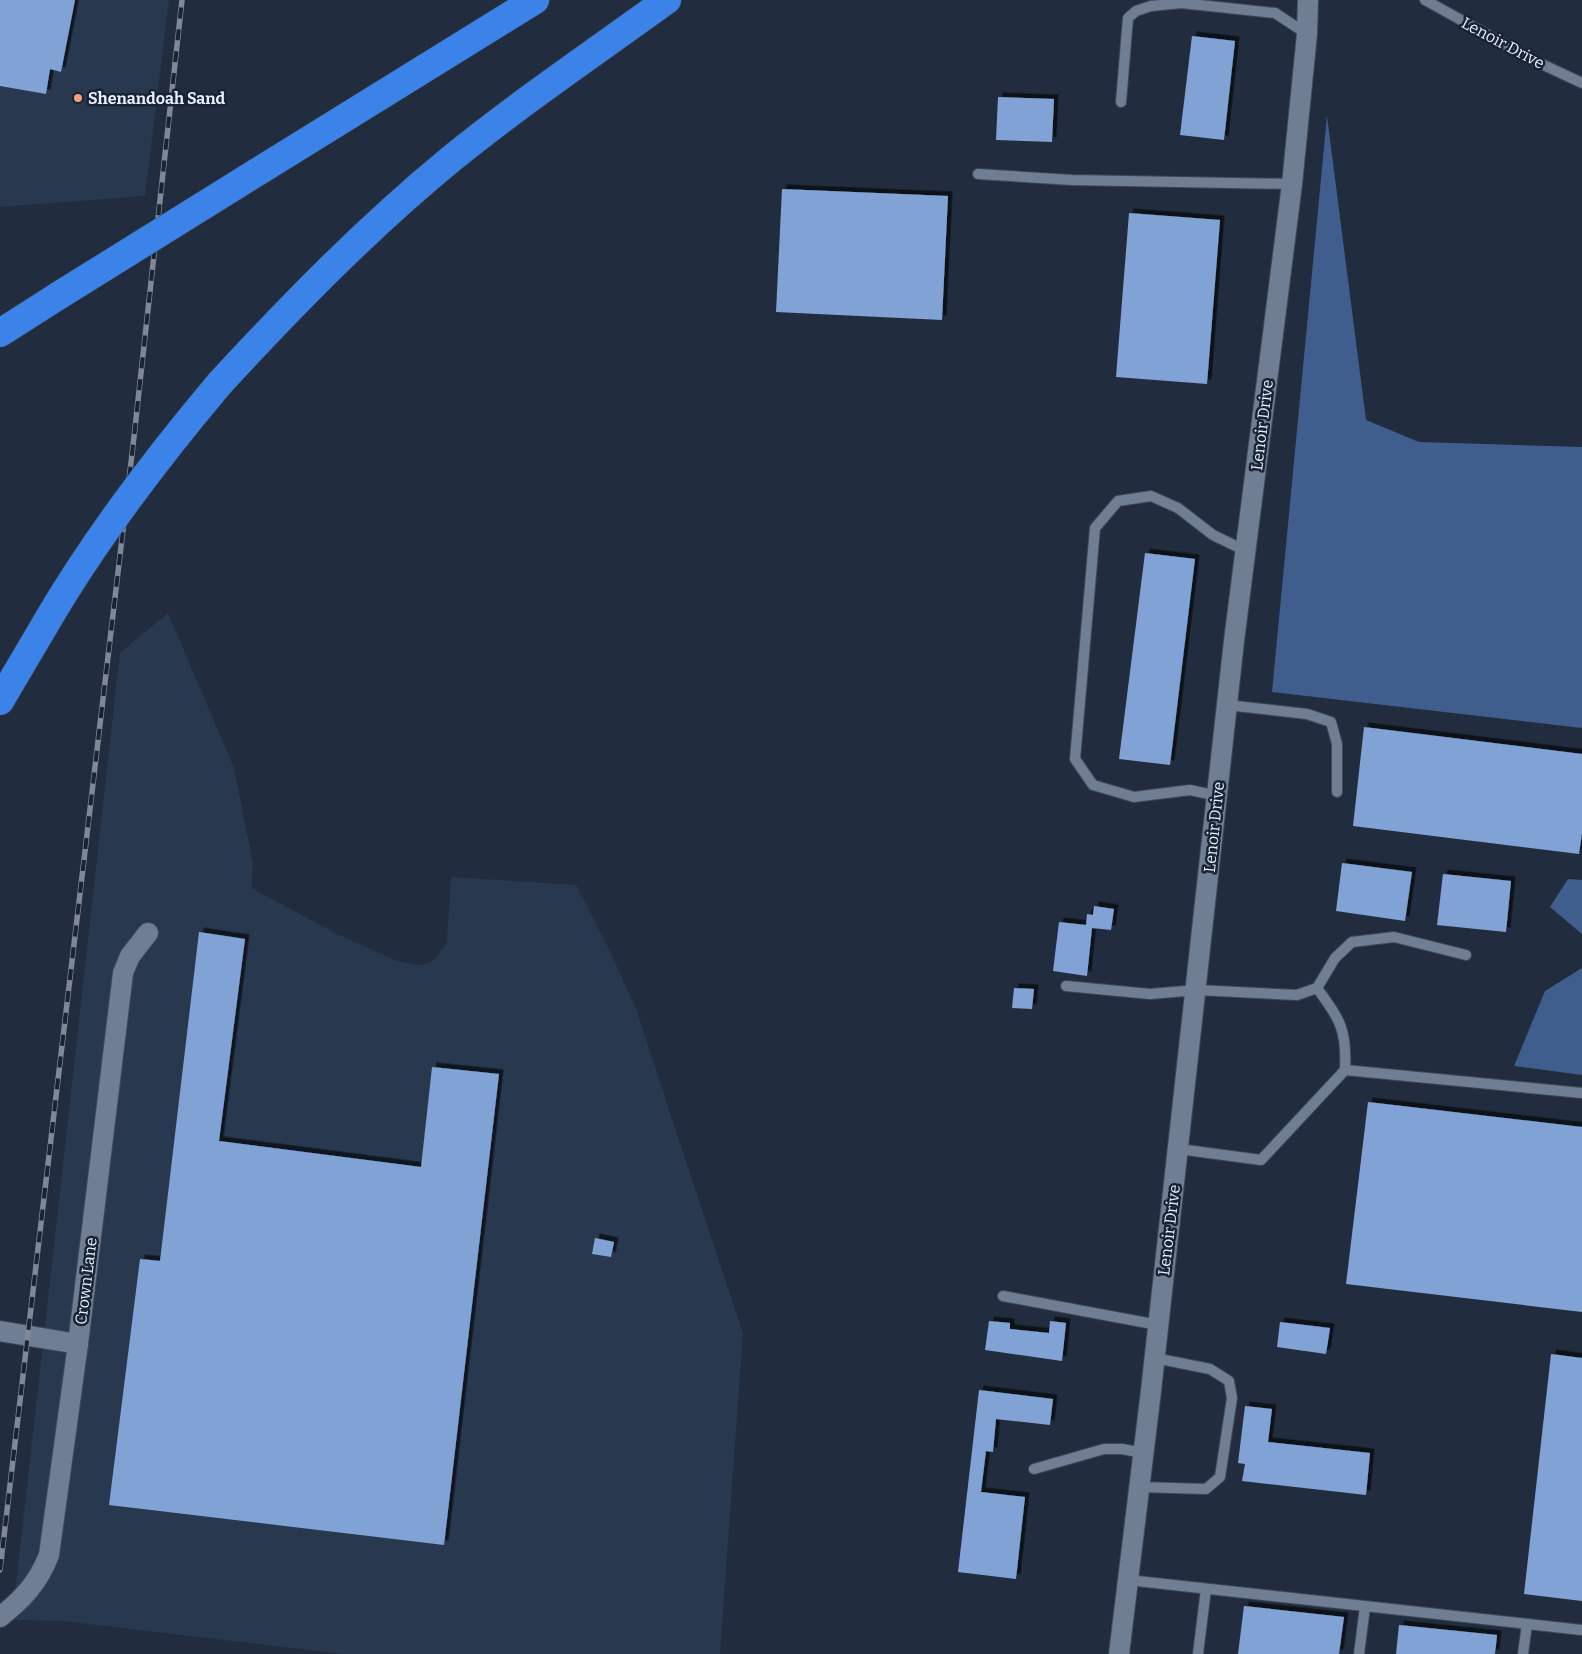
<svg xmlns="http://www.w3.org/2000/svg" width="1582" height="1654" font-family="Bitter,serif">
	<style>
		.built { fill: #28384f }
		.forest { fill: #3f5e8d }
		.building { fill: #80a2d5; filter: url(#shadow) }
		.lines { fill: none; stroke-linecap: round; stroke-linejoin: round }
		.lane-casing { stroke: #3f4958; stroke-width: 12 }
		.street-casing { stroke: #3f4958; stroke-width: 22 }
		.highway-casing { stroke: #3f4958; stroke-width: 29 }
		.lane { stroke: #707e93; stroke-width: 10 }
		.street { stroke: #707e93; stroke-width: 20 }
		.highway { stroke: #3c83e9; stroke-width: 28 }
		.rail-casing { stroke: #7e8897; stroke-width: 5.5 }
		.rail { stroke: #182335; stroke-width: 4; stroke-dasharray: 11; stroke-linecap: butt }
		.highway-bridge-casing { stroke: #3f4958; stroke-width: 29; stroke-linecap: butt }
		.highway-bridge { stroke: #3c83e9; stroke-width: 28 }
		.poi-dot { fill: #f0a27a; stroke: #182335; stroke-width: 2 }
		.labels { text-anchor: middle; dominant-baseline: central; stroke-width: 5; stroke-linejoin: round; paint-order: stroke }
		.street-label { font-size: 16px; fill: #e7effb; stroke: #182335 }
		.poi-label { font-size: 16px; font-weight: bold; fill: #e7effb; stroke: #182335; text-anchor: start }
	</style>
	<defs>
		<filter id="shadow"><feDropShadow dx="4.5" dy="-4.5" stdDeviation="0" flood-color="#0009"/></filter>
	</defs>
	<rect width="100%" height="100%" fill="#212d3f"/>
	<g class="built">
		<polygon points="0,0 169,0 145,196 0,207"/>
		<polygon points="168,613 234,768 253,865 251,888 337,934 397,961 417,965 426,964 434,960 447,943 451,877 576,885 609,949 636,1009 743,1334 720,1654 343,1654 63,1621 12,1620 120,653"/>
	</g>
	<g class="forest">
		<polygon points="1327,116 1366,420 1419,442 1582,447 1582,728 1272,692"/>
		<polygon points="1568,879 1582,880 1582,934 1550,907"/>
		<polygon points="1582,968 1582,1075 1514,1066 1545,991"/>
	</g>
	<g class="building">
		<polygon points="0,0 75,0 61,72 50,69 46,94 0,86"/>
		<polygon points="1192,36 1235,41 1224,140 1180,135"/>
		<polygon points="998,97 1054,99 1052,142 996,140"/>
		<polygon points="782,189 948,196 942,320 776,312"/>
		<polygon points="1129,213 1220,220 1207,384 1116,377"/>
		<polygon points="1145,553 1195,559 1170,765 1119,759"/>
		<polygon points="1364,727 1582,754 1582,833 1579,854 1353,826"/>
		<polygon points="1342,863 1412,872 1405,921 1336,911"/>
		<polygon points="1443,874 1511,881 1506,932 1437,925"/>
		<polygon points="1094,906 1114,909 1111,930 1092,928 1087,976 1053,971 1059,922 1086,925 1087,914 1093,915"/>
		<polygon points="199,932 245,939 219,1141 421,1167 432,1067 499,1074 444,1545 109,1505 140,1259 160,1261"/>
		<polygon points="1014,988 1034,989 1032,1009 1012,1008"/>
		<polygon points="1368,1102 1582,1127 1582,1312 1346,1284"/>
		<polygon points="595,1238 614,1242 611,1257 592,1254"/>
		<polygon points="989,1321 1010,1323 1010,1329 1049,1333 1050,1321 1066,1323 1062,1361 985,1350"/>
		<polygon points="1280,1322 1330,1328 1326,1354 1277,1347"/>
		<polygon points="1551,1354 1582,1358 1582,1601 1524,1594"/>
		<polygon points="979,1390 1053,1399 1050,1425 996,1419 993,1452 986,1451 981,1492 1025,1497 1016,1579 958,1572"/>
		<polygon points="1245,1406 1272,1409 1268,1442 1370,1453 1366,1495 1242,1481 1245,1464 1238,1463"/>
		<polygon points="1244,1606 1344,1617 1339,1654 1238,1654"/>
		<polygon points="1399,1625 1497,1635 1495,1654 1396,1654"/>
	</g>
	<g class="lines">
		<g class="lane-casing">
			<g id="lane">
				<polyline points="1425,0 1533,60 1582,83"/>
				<polyline points="1121,102 1128,18 1136,11 1151,6 1181,3 1275,13 1307,34"/>
				<polyline points="978,174 1072,180 1292,184"/>
				<polyline points="1227,705 1307,714 1331,722 1337,744 1337,792"/>
				<polyline points="1218,796 1190,790 1134,797 1093,785 1075,759 1095,528 1118,501 1151,496 1178,508 1213,535 1246,551"/>
				<polyline points="1066,986 1150,994 1197,990 1297,995 1317,988 1335,958 1352,942 1394,937 1466,955"/>
				<path d="M1317 988C1340 1020 1347 1029 1345 1070"/>
				<polyline points="1179,1149 1261,1160 1345,1070 1582,1093"/>
				<polyline points="1003,1296 1158,1325"/>
				<polyline points="1034,1469 1104,1449 1122,1449 1143,1453"/>
				<polyline points="1139,1487 1206,1489 1220,1477 1232,1398 1229,1381 1210,1369 1155,1358"/>
				<polyline points="1128,1580 1582,1630"/>
				<polyline points="1198,1654 1206,1589"/>
				<polyline points="1359,1654 1365,1607"/>
				<polyline points="1523,1654 1527,1624"/>
			</g>
		</g>
		<g class="street-casing">
			<g id="street">
				<polyline points="0,1331 78,1344"/>
				<path d="M0 1617C23 1599 38 1583 49 1555L78 1344 123 973 130 956 148 933"/>
				<polyline points="1119,1654 1151,1391 1234,641 1292,184 1307,34 1308,0"/>
			</g>
		</g>
		<g class="highway-casing">
			<g id="highway">
				<polyline points="267,166 535,0"/>
				<polyline points="0,333 58,296"/>
				<path d="M220 383C293 304 367 228 451 159 520 103 595 52 667 0"/>
				<polyline points="0,701 46,623"/>
			</g>
		</g>
		<use href="#lane" class="lane"/>
		<use href="#street" class="street"/>
		<use href="#highway" class="highway"/>
		<g class="rail-casing">
			<polyline id="rail" points="0,1570 134,437 182,0"/>
		</g>
		<use href="#rail" class="rail"/>
		<g class="highway-bridge-casing">
			<g id="highway-bridge">
				<polyline points="58,296 267,166"/>
				<path d="M46 623C96 537 156 459 220 383"/>
			</g>
		</g>
		<use href="#highway-bridge" class="highway-bridge"/>
	</g>
	<circle class="poi-dot" cx="78" cy="98" r="5"/>
	<g class="labels">
		<g class="street-label">
			<text transform="translate(1503 43) rotate(28)">Lenoir Drive</text>
			<text transform="translate(1262 425) rotate(-83)">Lenoir Drive</text>
			<text transform="translate(1214 827) rotate(-84)">Lenoir Drive</text>
			<text transform="translate(1169 1230) rotate(-83)">Lenoir Drive</text>
			<text transform="translate(86 1281) rotate(-83)">Crown Lane</text>
		</g>
		<g class="poi-label">
			<text x="88" y="98">Shenandoah Sand</text>
		</g>
	</g>
</svg>
